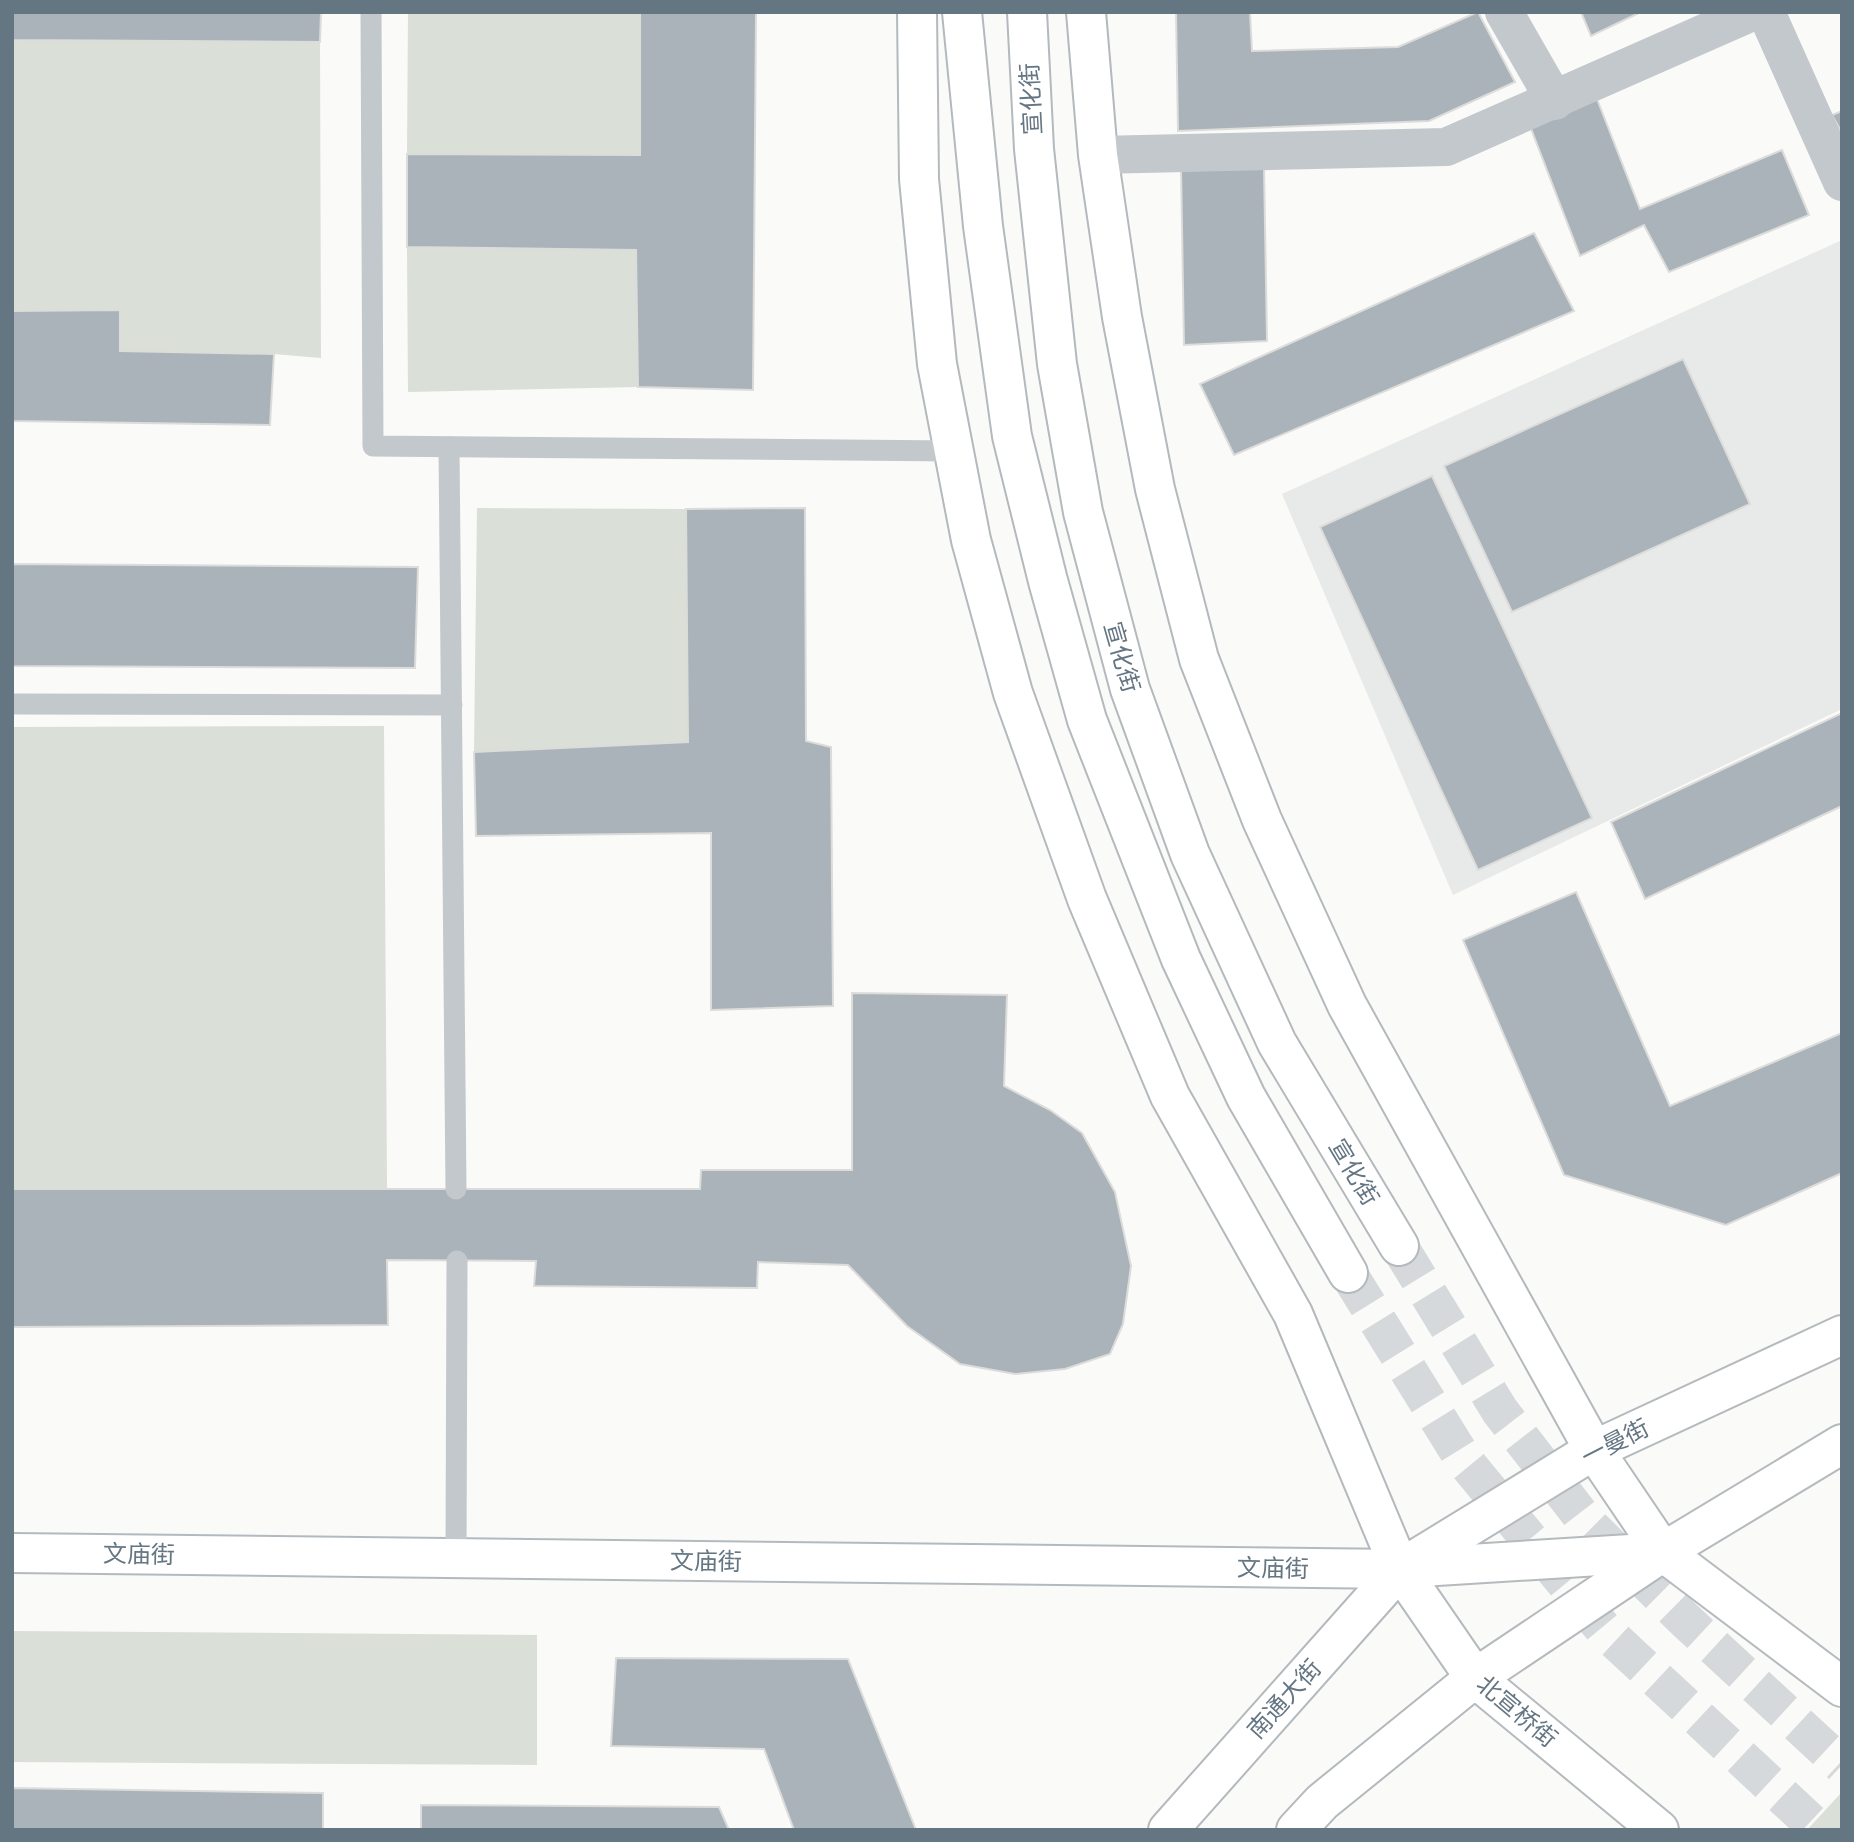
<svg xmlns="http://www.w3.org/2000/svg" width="1854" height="1842" font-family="'DM Sans','Noto Sans SC',sans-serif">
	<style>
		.built { fill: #e8e9e9 }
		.green { fill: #dadfd7 }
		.building { fill: #aab3b9; stroke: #dcdcda; stroke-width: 2 }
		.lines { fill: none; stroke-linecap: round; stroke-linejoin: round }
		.primary-tunnel { stroke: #d5d9db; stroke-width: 38; stroke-dasharray: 38 19; stroke-linecap: butt }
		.secondary-casing { stroke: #b3babf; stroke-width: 42 }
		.primary-casing { stroke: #b5babe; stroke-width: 42 }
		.highway-casing { stroke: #b4b9bd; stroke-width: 42 }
		.lane { stroke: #c3c8cc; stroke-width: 21 }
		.street { stroke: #c3c8cc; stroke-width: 38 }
		.secondary { stroke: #fff; stroke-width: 38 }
		.primary { stroke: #fff; stroke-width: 38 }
		.highway { stroke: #fff; stroke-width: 38 }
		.labels { text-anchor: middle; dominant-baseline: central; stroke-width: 7; stroke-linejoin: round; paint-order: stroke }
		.street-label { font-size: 24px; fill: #657683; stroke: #fff }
	</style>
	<rect width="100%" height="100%" fill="#fafaf8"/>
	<polygon class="built" points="1842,240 1842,709 1453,895 1282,494"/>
	<g class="green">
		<polygon points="408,12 640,12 640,155 407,154"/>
		<polygon points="12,40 320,42 321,358 274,354 120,351 119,310 12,311"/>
		<polygon points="407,247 636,250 638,387 408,392"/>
		<polygon points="477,508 686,509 688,742 474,752"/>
		<polygon points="384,726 387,1188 12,1189 12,727"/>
		<polygon points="12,1631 537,1635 537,1765 12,1762"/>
		<polygon points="1842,1792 1842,1830 1807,1830"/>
	</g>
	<g class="building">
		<polygon points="12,12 321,12 320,42 12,40"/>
		<polygon points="640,12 756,12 753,390 638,387 636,250 407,247 407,154 640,155"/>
		<polygon points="1176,12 1250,12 1252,51 1398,47 1478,12 1515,82 1429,121 1178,131"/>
		<polygon points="1581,12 1641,12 1591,36"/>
		<polygon points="1597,99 1640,209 1782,150 1809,215 1669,272 1644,225 1580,256 1530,126"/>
		<polygon points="1842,111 1842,133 1832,115"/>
		<polygon points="1264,167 1267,341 1184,345 1181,169"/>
		<polygon points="1534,233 1574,311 1234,455 1200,384"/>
		<polygon points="120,310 120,351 274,354 270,425 12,421 12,311"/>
		<polygon points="1683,359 1750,504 1512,612 1444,466"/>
		<polygon points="1432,476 1592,818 1478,870 1320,527"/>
		<polygon points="805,508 806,741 831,747 833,1006 711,1010 711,833 476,836 474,752 688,742 686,509"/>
		<polygon points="12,564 418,567 415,668 12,666"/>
		<polygon points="1842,713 1842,806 1645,899 1611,822"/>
		<polygon points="1576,892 1670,1106 1842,1033 1842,1173 1726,1225 1564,1175 1463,940"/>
		<polygon points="852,993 1007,995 1004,1086 1050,1110 1082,1133 1115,1192 1131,1266 1123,1324 1110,1354 1065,1369 1015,1374 960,1364 907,1326 848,1265 758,1262 757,1288 534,1286 536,1261 387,1260 388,1325 12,1327 12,1189 700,1189 701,1170 852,1170"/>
		<polygon points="616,1658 848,1659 916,1830 794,1830 764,1749 611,1746"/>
		<polygon points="12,1788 323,1793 323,1830 12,1830"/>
		<polygon points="421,1805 719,1807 729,1830 421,1830"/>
	</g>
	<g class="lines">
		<g class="primary-tunnel">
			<polyline points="1399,1246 1500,1411 1586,1522 1685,1620 1842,1765"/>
			<polyline points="1348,1273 1463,1459 1606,1632 1819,1830"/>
		</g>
		<g class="secondary-casing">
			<polyline id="secondary" points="12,1553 1400,1569"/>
		</g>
		<g class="primary-casing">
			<g id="primary">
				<polyline points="1663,1552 1842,1687"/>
				<polyline points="1405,1568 1663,1552 1842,1444"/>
				<polyline points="1400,1569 1594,1450 1842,1335"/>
				<polyline points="1400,1569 1475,1678 1659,1830"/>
			</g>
		</g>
		<g class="highway-casing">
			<g id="highway">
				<polyline points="917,12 919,179 937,364 971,540 1013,693 1087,899 1170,1096 1293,1314 1400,1569 1168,1830"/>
				<polyline points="962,12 983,226 1012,436 1048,581 1087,720 1181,959 1246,1097 1348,1273"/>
				<polyline points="1027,12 1034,149 1057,364 1083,512 1130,689 1190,854 1277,1043 1399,1246"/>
				<polyline points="1086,12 1098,155 1122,317 1155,489 1199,659 1262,820 1347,1005 1594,1450 1663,1552 1475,1678 1322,1802 1296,1830"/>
			</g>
		</g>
		<g class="lane">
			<polyline points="371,12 373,446 954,451"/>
			<polyline points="449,447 456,1189"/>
			<polyline points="12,704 452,705"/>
			<polyline points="456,1558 457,1261"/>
		</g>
		<g class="street">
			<polyline points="1504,12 1555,101"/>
			<polyline points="1766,12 1842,182"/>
			<polyline points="1098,155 1446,147 1752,12"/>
		</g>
		<use href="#secondary" class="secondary"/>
		<use href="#primary" class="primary"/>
		<use href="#highway" class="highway"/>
	</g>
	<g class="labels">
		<g class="street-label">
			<text transform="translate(1031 99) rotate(-93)">宣化街</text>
			<text transform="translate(1122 657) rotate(74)">宣化街</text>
			<text transform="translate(1354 1172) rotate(59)">宣化街</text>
			<text transform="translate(1615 1442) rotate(-27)">一曼街</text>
			<text transform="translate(139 1554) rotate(1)">文庙街</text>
			<text transform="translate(706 1561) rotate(1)">文庙街</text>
			<text transform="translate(1273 1568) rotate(1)">文庙街</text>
			<text transform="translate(1284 1699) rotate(-48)">南通大街</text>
			<text transform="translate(1517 1711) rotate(40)">北宣桥街</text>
		</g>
	</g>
	<rect width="1854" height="1842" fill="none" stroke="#657683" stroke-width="28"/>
</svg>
